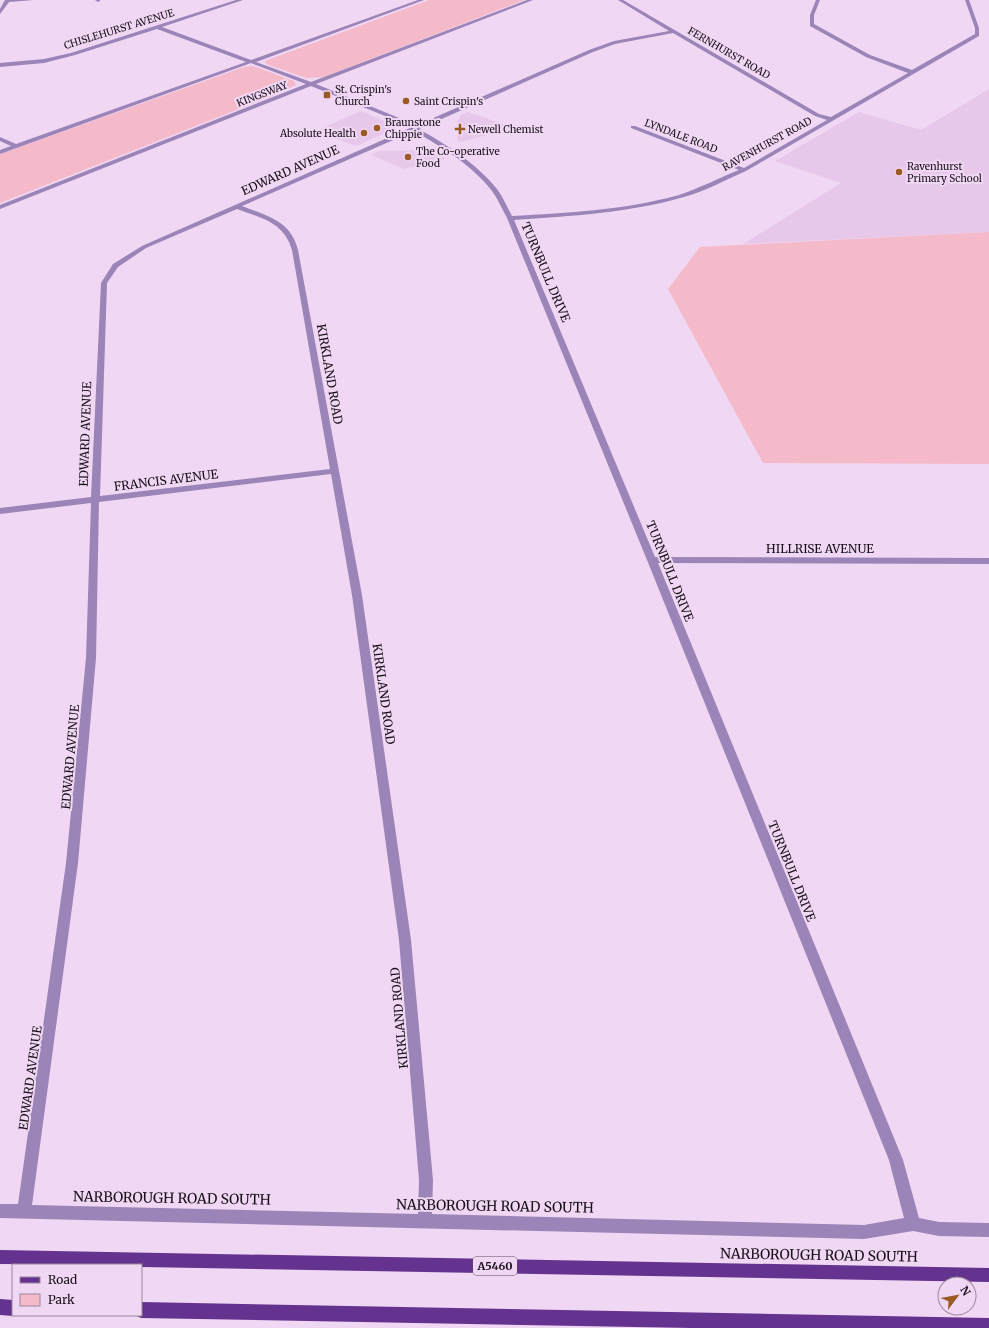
<svg xmlns="http://www.w3.org/2000/svg" width="989" height="1328" font-family="Merriweather,serif">
	<style>
		.built { fill: #e7c8ea }
		.green { fill: #f5baca }
		.lines { fill: none; stroke-linecap: round; stroke-linejoin: round }
		.street { fill: #9b84b7; fill-rule: evenodd }
		.primary { fill: #63338f; fill-rule: evenodd }
		.poi-dot { fill: #9a5a24; stroke: #f0d7f3; stroke-width: 1.5 }
		.labels { text-anchor: middle; dominant-baseline: central; stroke-width: 4; stroke-linejoin: round; paint-order: stroke }
		.far-street-label { font-size: 10px; fill: #180f19; stroke: #f0d7f3 }
		.far-poi-label { font-size: 10px; fill: #180f19; stroke: #f0d7f3; text-anchor: start }
		.shield { fill: #f0d7f3; stroke: #594b5a; stroke-width: 1 }
		.shield-label { font-size: 11px; font-weight: bold; fill: #180f19 }
		.street-label { font-size: 12px; fill: #180f19; stroke: #f0d7f3 }
		.near-street-label { font-size: 14px; fill: #180f19; stroke: #f0d7f3 }
	</style>
	<rect width="100%" height="100%" fill="#f0d7f3"/>
	<g class="built">
		<polygon points="989,89 989,232 743,244 841,183 775,161 859,112 921,130"/>
		<polygon points="361,111 390,123 392,130 356,146 315,131"/>
		<polygon points="468,112 514,128 461,142 457,140 457,122 461,115"/>
		<polygon points="432,150 445,159 404,169 371,155 379,151"/>
	</g>
	<g class="green">
		<polygon points="429,0 524,0 324,77 306,78 266,64 265,61"/>
		<polygon points="253,66 294,81 296,85 277,94 0,203 0,154 244,67"/>
		<polygon points="989,232 989,464 763,463 668,289 700,247"/>
	</g>
	<g class="lines">
		<g class="street">
			<polygon points="5,0 34,0 9,2 0,14 0,9"/>
			<polygon points="95,0 100,0 100,1 98,2"/>
			<path d="M236 0H243L162 27 251 60 418 0H424L256 62 311 82 527 0H533L316 84 404 120 415 126 589 50 614 41 669 31 618 0H623L819 114 831 117 908 73 866 57 810 26V15L816 0H820L814 15V24L870 55 912 70 975 34V28L965 0H969L979 28V36L746 171C725 180 706 191 684 197 629 213 571 216 514 220L655 557 989 558V564L658 563 903 1160 919 1218 939 1222 989 1223V1237L939 1236 913 1231 864 1239 0 1218V1204H18L66 863 86 658 91 503 0 514V508L91 497 101 283 113 264 142 246 410 128 400 122 311 86 0 209V205L306 84 251 63 0 154V150L11 146 0 141V137L16 144 246 62 157 29 75 55 44 63 0 67V63L44 59 71 53ZM673 33 815 116 827 120 744 168 635 126H631V128L739 170C719 178 700 188 679 195 625 210 568 213 512 216 507 207 503 197 497 189 475 162 448 146 419 129L593 52 615 44ZM414 131C443 148 471 164 492 191 498 199 502 209 507 218L647 560 889 1160 904 1218 864 1225 432 1214 433 1180 411 940 362 595 298 250C291 221 268 216 242 206ZM237 209C261 218 284 222 292 250L330 469 100 496 107 283 118 267 146 248ZM331 474 352 595 399 940 419 1180 418 1214 32 1205 78 863 96 658 99 502Z"/>
		</g>
		<g class="primary">
			<polygon points="0,1250 989,1268 989,1282 141,1267 141,1265 0,1264"/>
			<polygon points="0,1299 13,1300 13,1315 14,1315 13,1316 0,1315"/>
			<polygon points="141,1302 989,1318 989,1328 691,1328 141,1318 135,1315 141,1315"/>
		</g>
	</g>
	<g class="poi-dot">
		<rect x="323" y="91" width="8" height="8" rx="2"/>
		<circle cx="406" cy="101" r="4"/>
		<circle cx="377" cy="128" r="4"/>
		<path d="M458 123h4v4h4v4h-4v4h-4v-4h-4v-4h4z"/>
		<circle cx="364" cy="133" r="4"/>
		<circle cx="408" cy="157" r="4"/>
		<circle cx="899" cy="172" r="4"/>
	</g>
	<g class="labels">
		<g class="far-street-label">
			<text transform="translate(119 29) rotate(-17)">CHISLEHURST AVENUE</text>
			<text transform="translate(729 53) rotate(30)">FERNHURST ROAD</text>
			<text transform="translate(262 94) rotate(-21)">KINGSWAY</text>
			<text transform="translate(681 136) rotate(21)">LYNDALE ROAD</text>
			<text transform="translate(767 144) rotate(-29)">RAVENHURST ROAD</text>
		</g>
		<g class="far-poi-label">
			<text x="335" y="89">St. Crispin's<tspan x="335" dy="12">Church</tspan></text>
			<text x="414" y="101">Saint Crispin's</text>
			<text x="385" y="122">Braunstone<tspan x="385" dy="12">Chippie</tspan></text>
			<text x="468" y="129">Newell Chemist</text>
			<text x="356" y="133" text-anchor="end">Absolute Health</text>
			<text x="416" y="151">The Co-operative<tspan x="416" dy="12">Food</tspan></text>
			<text x="907" y="166">Ravenhurst<tspan x="907" dy="12">Primary School</tspan></text>
		</g>
		<rect class="shield" x="473" y="1257" width="44" height="18" rx="3"/>
		<g class="shield-label">
			<text x="495" y="1266">A5460</text>
		</g>
		<g class="street-label">
			<text transform="translate(290 170) rotate(-24)">EDWARD AVENUE</text>
			<text transform="translate(546 272) rotate(67)">TURNBULL DRIVE</text>
			<text transform="translate(330 374) rotate(80)">KIRKLAND ROAD</text>
			<text transform="translate(85 434) rotate(-88)">EDWARD AVENUE</text>
			<text transform="translate(166 480) rotate(-7)">FRANCIS AVENUE</text>
			<text x="820" y="548">HILLRISE AVENUE</text>
			<text transform="translate(670 571) rotate(68)">TURNBULL DRIVE</text>
			<text transform="translate(384 694) rotate(82)">KIRKLAND ROAD</text>
			<text transform="translate(70 757) rotate(-85)">EDWARD AVENUE</text>
			<text transform="translate(792 871) rotate(68)">TURNBULL DRIVE</text>
			<text transform="translate(399 1018) rotate(-95)">KIRKLAND ROAD</text>
			<text transform="translate(30 1078) rotate(-82)">EDWARD AVENUE</text>
		</g>
		<g class="near-street-label">
			<text transform="translate(172 1198) rotate(1)">NARBOROUGH ROAD SOUTH</text>
			<text transform="translate(495 1206) rotate(1)">NARBOROUGH ROAD SOUTH</text>
			<text transform="translate(819 1255) rotate(1)">NARBOROUGH ROAD SOUTH</text>
		</g>
	</g>
	<rect x="12" y="1264" width="130" height="52" fill="#f0d7f3" stroke="#9a879c"/>
	<rect x="20" y="1277" width="20" height="6" fill="#63338f" stroke="#9a879c"/>
	<text x="48" y="1284" font-size="12" fill="#180f19">Road</text>
	<rect x="20" y="1294" width="20" height="12" fill="#f5baca" stroke="#9a879c"/>
	<text x="48" y="1304" font-size="12" fill="#180f19">Park</text>
	<g transform="translate(957 1296) rotate(58)"><circle r="19" fill="#f0d7f3" stroke="#9a879c"/>
	<path d="M0-3L7 15L0 10L-7 15Z" fill="#9a5a24"/>
	<text y="-6" font-size="11" font-weight="bold" text-anchor="middle" fill="#180f19">N</text>
	</g>
</svg>
